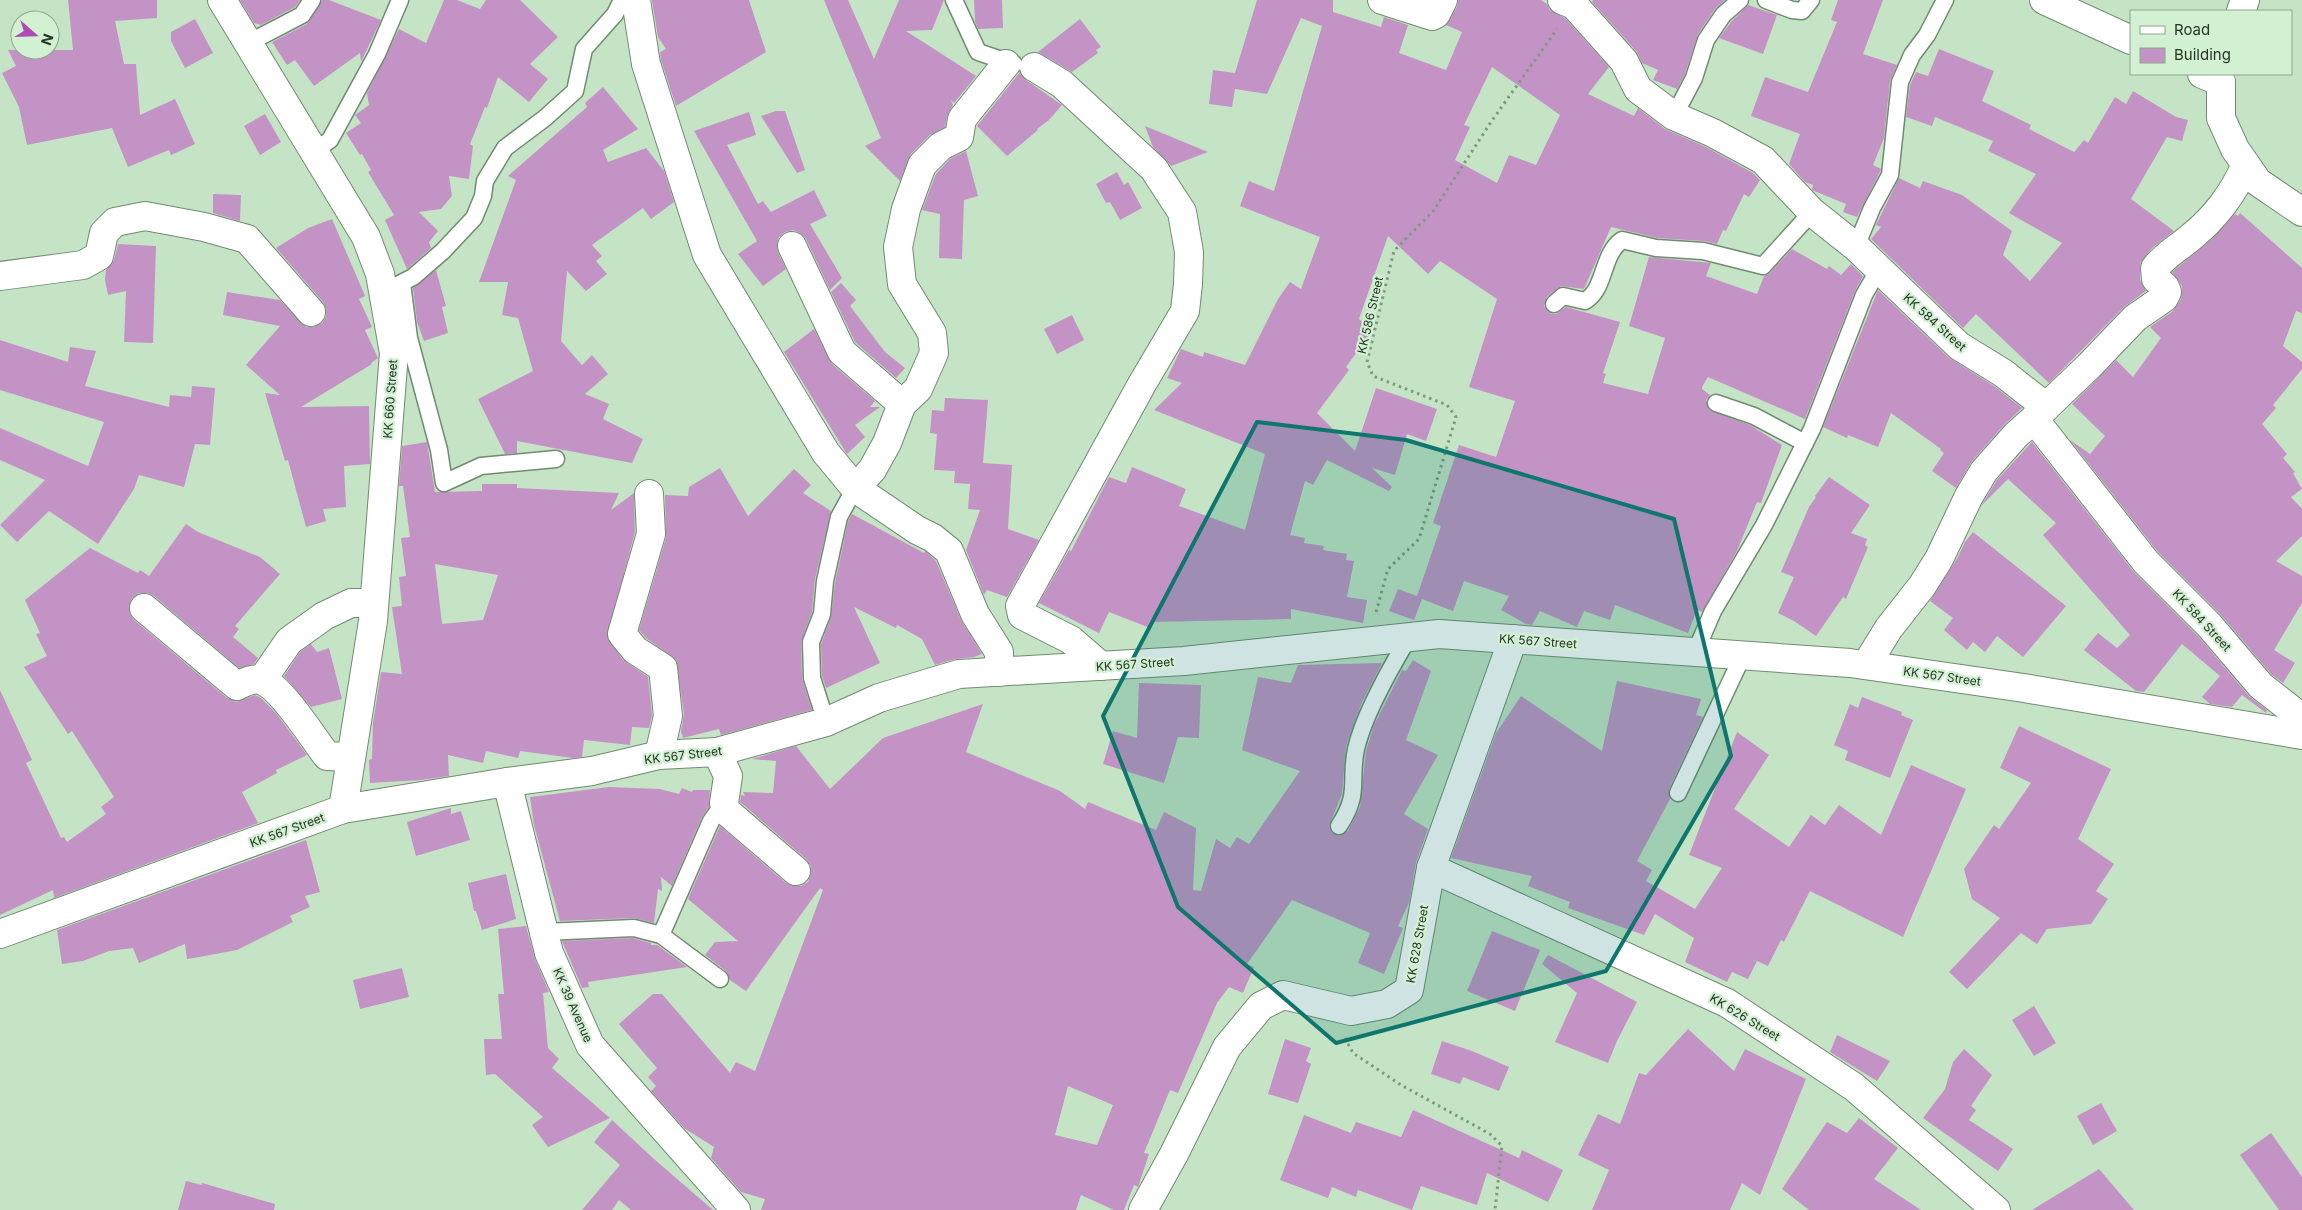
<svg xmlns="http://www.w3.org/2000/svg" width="2302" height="1210" font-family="Inter,sans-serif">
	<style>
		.building { fill: #c493c6; fill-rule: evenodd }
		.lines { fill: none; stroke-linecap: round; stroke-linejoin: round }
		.lane-casing { stroke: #708b70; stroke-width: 19 }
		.street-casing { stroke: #708b70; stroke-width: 30 }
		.path { stroke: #809780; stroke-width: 3; stroke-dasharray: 2.5 4; stroke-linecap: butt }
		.lane { stroke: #fff; stroke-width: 16 }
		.street { stroke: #fff; stroke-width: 28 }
		.marked { fill: #0f766e; fill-opacity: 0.2; stroke: #0f766e; stroke-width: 4; stroke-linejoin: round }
		.labels { text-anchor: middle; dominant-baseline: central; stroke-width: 4.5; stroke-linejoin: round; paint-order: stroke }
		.street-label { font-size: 12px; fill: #283428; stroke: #d2f1d2 }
	</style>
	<rect width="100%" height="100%" fill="#c5e4c5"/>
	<g class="building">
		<polygon points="68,0 157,0 157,18 115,21 124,64 136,64 140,115 175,99 195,144 171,155 169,150 128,167 112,128 27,145 19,107 2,73 16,66 8,50 73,50"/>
		<polygon points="240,0 300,0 295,7 261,25 254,23"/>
		<polygon points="322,0 329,0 381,20 361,62 360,53 314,86 295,60 287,65 272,42 307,24"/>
		<polygon points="444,0 457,0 480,9 486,0 520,0 558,37 530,64 548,79 529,102 498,77 487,108 485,107 470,144 473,146 469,179 449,176 452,196 441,209 419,212 438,231 429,242 431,248 407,269 385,220 394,215 368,172 371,170 362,154 360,155 346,133 361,123 355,115 369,105 367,93 399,29 426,43"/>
		<polygon points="652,0 749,0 766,52 676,106 661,60 660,52 666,49 658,37"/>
		<polygon points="824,0 848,0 874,59 899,0 944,0 932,30 906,31 976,76 954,103 951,100 953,105 947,116 945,127 930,135 911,154 900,181 865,146 881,138"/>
		<polygon points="974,0 1002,0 1003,28 978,29 975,21"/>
		<path d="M1257 0H1333V12L1381 27 1384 17 1408 25 1399 53 1446 70 1462 32 1446 25 1457 7 1458 0H1541L1547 4 1550 10 1565 18 1609 67 1588 94 1634 116 1638 108 1665 129 1706 147 1753 173 1760 180 1749 197 1744 194 1726 231 1723 230 1717 244 1704 241 1657 238 1611 227 1584 289 1561 286 1547 297 1544 306 1551 314H1556L1566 307 1620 322 1603 373 1606 374 1603 383 1648 394 1665 338 1629 326 1649 257 1711 263 1706 276 1757 294 1764 276 1770 273 1792 249 1827 269 1829 266 1841 275 1851 264 1863 276 1855 291 1805 419 1708 377 1702 387V389L1710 395 1706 400 1709 410 1750 425 1782 445 1761 503 1757 502 1737 551 1702 612 1697 610 1688 633 1615 605 1610 620 1584 611 1577 627 1540 611 1532 625 1526 624 1501 610 1509 596 1464 581 1453 611 1422 599 1414 620 1389 611 1398 589 1417 596 1441 526 1433 523 1459 445 1496 457 1515 401 1469 387 1497 299 1440 261 1428 274 1388 236 1359 319 1373 330 1346 367 1349 370 1317 413 1355 451 1376 388 1437 409 1426 441 1407 434 1395 475 1372 468 1392 487 1389 491 1327 460 1313 485 1305 481 1290 535 1305 538 1304 543 1324 546 1323 550 1347 554 1346 560 1354 561 1347 597 1367 600 1363 623 1291 609V619L1151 622 1150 628 1109 612 1099 633 1039 603 1069 550 1071 551 1109 477 1126 483 1132 467 1186 489 1179 506 1245 530 1265 454 1154 410 1182 383 1167 378 1181 349 1203 357 1204 352 1245 365 1278 299 1290 282 1301 289 1320 237 1240 206 1249 181 1274 191 1322 26 1301 18 1267 94 1235 89 1232 107 1209 104 1213 70 1235 73ZM1492 67 1560 115 1536 165 1509 155 1497 183 1455 160 1470 127 1464 125Z"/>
		<polygon points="1593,0 1725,0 1715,9 1698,34 1685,74 1677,89 1653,80 1658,70 1642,63 1636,51 1592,2"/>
		<polygon points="1838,0 1883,0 1863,54 1897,65 1890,81 1884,138 1873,165 1881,169 1880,172 1857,217 1843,212 1846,204 1812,190 1813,185 1805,182 1789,164 1800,134 1751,116 1765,77 1808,92 1837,22 1831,20"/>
		<polygon points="1748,5 1777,15 1763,54 1719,38 1731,22"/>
		<polygon points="195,19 213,53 185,68 171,41 171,32"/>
		<polygon points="1080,19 1101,47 1096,50 1098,53 1072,72 1038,52"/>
		<polygon points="1939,49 1994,71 1982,101 2031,125 2029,129 2074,152 2084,140 2088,143 2115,97 2126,104 2133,91 2176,117 2188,120 2182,141 2167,137 2131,199 2174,231 2152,248 2140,263 2140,280 2146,291 2124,307 2049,383 1976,314 1963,328 1871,239 1881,227 1876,225 1899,178 1920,188 1923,181 1962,195 2012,231 2003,255 2030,281 2062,243 2009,213 2036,174 1988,151 1993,141 1935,117 1932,126 1906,117 1910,85 1916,72 1928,76"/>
		<polygon points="1020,72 1026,80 1062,105 1049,120 1037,129 1038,130 1007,156 977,126"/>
		<polygon points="603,87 638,129 603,150 608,162 646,148 664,171 674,202 651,219 643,208 592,245 602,256 596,261 607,274 586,291 567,271 561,341 582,365 592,355 608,374 585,394 609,404 603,419 643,439 632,463 517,441 517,453 505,454 478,399 533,371 518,318 502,315 508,282 479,282 516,180 508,176 587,107 585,103"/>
		<polygon points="776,111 785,111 805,170 797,173 761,116"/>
		<polygon points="749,112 756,135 727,145 758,204 763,201 771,212 814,190 827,216 810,224 842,278 830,290 806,239 800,233 793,230 785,232 779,237 777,244 778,252 786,269 763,286 738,254 757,241 694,131"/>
		<polygon points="265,114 281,142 260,155 244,126"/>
		<polygon points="1145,126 1208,152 1171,166 1153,147"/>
		<polygon points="966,151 978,196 964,200 962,259 939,258 940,214 922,210 936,174 950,159"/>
		<polygon points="1117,172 1124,185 1128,182 1142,208 1120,220 1110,202 1106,203 1096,184"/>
		<polygon points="213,194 241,195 240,221 213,213"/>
		<polygon points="2240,213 2302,268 2302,313 2296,311 2283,346 2302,362 2302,369 2273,405 2276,408 2262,424 2287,454 2283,458 2295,472 2293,473 2302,489 2291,497 2302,509 2302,536 2276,561 2302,576 2302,603 2274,650 2295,663 2283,683 2272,675 2220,614 2158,552 2070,440 2090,454 2105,436 2072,404 2116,360 2133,377 2161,338 2150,327 2173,311 2181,299 2182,286 2172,272 2210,241 2235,214 2238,216"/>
		<polygon points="332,219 365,296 359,299 372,327 365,330 378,358 371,363 372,364 301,407 369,406 370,464 344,466 346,507 323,509 326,521 306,527 288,460 285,461 265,393 280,395 246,365 280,326 223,315 227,292 280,300 306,327 314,327 322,323 326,317 326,309 323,302 276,248 308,228"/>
		<polygon points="118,244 156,246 153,343 124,342 126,291 108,295 105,280 106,270 114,260"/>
		<polygon points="436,270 446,306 442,307 448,333 424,341 417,322 413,288"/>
		<polygon points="841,283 856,300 850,306 885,352 905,368 896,378 855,342 831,292"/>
		<polygon points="1878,290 1948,357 1994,386 2022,408 2004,425 1972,461 1956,488 1932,471 1944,453 1940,450 1941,449 1891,413 1878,447 1848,435 1847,438 1823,427"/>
		<polygon points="1072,315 1084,340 1057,354 1044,329"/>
		<polygon points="814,329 832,364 875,401 870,407 880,407 855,425 865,437 847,454 784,352"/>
		<polygon points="0,340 68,362 70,347 96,351 85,386 169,407 170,395 191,397 192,386 215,388 210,445 195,444 184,487 139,475 134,489 98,544 49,511 17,542 0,525 45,480 0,460 0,428 88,466 104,422 0,390"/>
		<polygon points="945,398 988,400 983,463 1012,465 1008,529 1039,540 1007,597 987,590 984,595 966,550 980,510 968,509 970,484 954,483 955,471 934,470 937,434 930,433 932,410 944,411"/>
		<path d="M427 442 435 492 482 491V484H517V488L619 493 611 510 634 493 635 532 607 637 623 660 648 677 652 715 649 728 632 727 630 745 584 740 582 757 573 758 520 751 518 758 486 751 483 763 448 755 449 776 421 780 370 783 369 760 372 759 373 723 381 672 402 674 392 607 402 606 399 577 406 576 401 538 410 537 403 486H399L402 446ZM435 564 498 575 483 620 442 624Z"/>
		<polygon points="2032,442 2134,572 2198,636 2249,696 2267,710 2266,713 2242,695 2232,707 2210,704 2202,697 2220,676 2182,644 2144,692 2136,691 2084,650 2098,633 2117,648 2130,635 2043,535 2056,523 2008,479 1981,506 1997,480"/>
		<polygon points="720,468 748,516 794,469 811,485 803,493 831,511 815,579 812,612 801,642 802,679 812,710 721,735 719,729 683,738 681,731 684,714 676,660 646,638 639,630 666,538 665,495 688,496 689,487"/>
		<polygon points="1829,477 1870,505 1851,533 1867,539 1865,545 1868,547 1846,599 1843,597 1816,636 1794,621 1778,613 1794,577 1781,572 1809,507 1816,497 1815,496"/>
		<polygon points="852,514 924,553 925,551 936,561 961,620 982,654 974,657 955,659 935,665 922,639 897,625 896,628 854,607 880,663 826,688 822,676 821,644 831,617 835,583 848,521"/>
		<polygon points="186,524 198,532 260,557 280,574 235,626 239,629 233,637 258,658 254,664 239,668 154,596 147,593 139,593 132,598 129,606 130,614 134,620 227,698 236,702 255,695 261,698 276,713 307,755 276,770 277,773 242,792 258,823 54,898 53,890 0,915 0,690 32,760 26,763 61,838 64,837 67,842 106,814 101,807 114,797 72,731 68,734 24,667 47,656 36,634 40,633 25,600 90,548 138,573 140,570 149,576"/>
		<polygon points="1973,532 2066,606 2023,657 1997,636 1985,652 1973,642 1967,650 1944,630 1953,618 1930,601 1958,557 1965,542"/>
		<polygon points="311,644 317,652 329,648 342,699 311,707 284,676 300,652"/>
		<path d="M1413 660 1431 671 1406 740 1438 755 1404 814 1428 829 1416 863 1409 903 1398 926 1403 928 1384 974 1358 963 1370 933 1292 900 1247 964 1254 967 1243 993 1229 987 1217 1003 1178 1093 1170 1090 1144 1153 1149 1154 1138 1187 1134 1185 1124 1210H1114L1081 1195 1076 1210H761L765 1199 741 1192 711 1158 714 1147 684 1128 651 1091 656 1086 648 1077 657 1068 619 1024 653 994H662L730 1073 736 1062 755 1071 823 890 820 888 746 991 730 980 726 971 705 955 715 942 738 941 688 899 720 826 786 883 794 886H801L808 882 811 874V866L806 859 740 802 741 795 745 796 743 792 773 793 776 761 752 759 796 746 830 789 883 738 983 704 966 752 1060 791 1085 809 1088 802 1156 830 1164 812 1196 828 1193 890 1201 891 1216 839 1230 848 1237 837 1249 844 1300 771 1242 750 1258 677 1291 683 1298 665 1382 663 1362 702 1346 746 1342 794 1329 826 1331 831 1339 836 1348 831 1360 807 1366 751 1374 725 1402 670 1406 671ZM1068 1086 1113 1105 1097 1145 1055 1135Z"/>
		<polygon points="1617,681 1701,699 1696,715 1703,717 1669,789 1670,799 1637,861 1652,870 1646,881 1695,909 1722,868 1689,855 1737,732 1769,755 1734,809 1789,847 1811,815 1825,825 1839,805 1881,835 1911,765 1966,789 1903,937 1810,891 1784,942 1781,940 1768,966 1757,961 1748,979 1732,972 1727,982 1685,962 1694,938 1655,914 1644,935 1568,908 1570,902 1528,886 1532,876 1451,858 1496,733 1521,696 1602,751"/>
		<polygon points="1139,683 1201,685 1199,738 1178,737 1164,783 1103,764 1113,731 1137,738"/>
		<polygon points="1862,697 1902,712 1901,715 1913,720 1890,778 1845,760 1848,751 1834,745 1850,704 1858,708"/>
		<polygon points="2019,726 2111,769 2078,839 2114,864 2096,891 2108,899 2091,924 2047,929 2037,944 2021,933 1967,989 1949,972 2000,918 1972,899 1964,869 1994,825 1999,829 2031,783 2000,768"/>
		<polygon points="609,787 660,789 679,794 682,788 692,792 693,790 710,790 709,807 702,817 672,886 661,877 662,891 658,889 654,923 634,918 560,921 534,825 530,797"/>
		<polygon points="451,808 451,814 461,811 470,840 416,856 407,822"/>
		<polygon points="306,840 320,892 305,896 310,907 290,916 293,922 237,950 199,957 187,959 185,944 139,963 133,948 109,951 83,961 62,964 57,930"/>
		<polygon points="506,874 516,919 482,930 476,911 474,911 468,883"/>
		<polygon points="526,926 535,959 549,992 543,993 548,1048 559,1059 552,1068 610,1118 548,1147 532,1125 543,1117 495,1074 486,1075 485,1059 484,1039 502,1039 498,994 504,994 498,929"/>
		<polygon points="1492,931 1540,950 1515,1011 1467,991"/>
		<polygon points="633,938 651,943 651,945 657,945 687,967 588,982 589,987 582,988 562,941"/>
		<polygon points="1548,955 1637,1002 1617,1041 1608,1063 1555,1042 1577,993 1542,964"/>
		<polygon points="402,968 409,997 360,1009 353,980"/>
		<polygon points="2034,1006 2056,1043 2034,1056 2012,1020"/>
		<polygon points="1688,1029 1734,1071 1745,1049 1806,1079 1760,1195 1742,1183 1730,1210 1592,1210 1609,1170 1578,1155 1598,1114 1620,1124 1639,1073 1646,1075"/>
		<polygon points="1837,1035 1890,1061 1877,1081 1830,1052"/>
		<polygon points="1285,1039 1311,1048 1306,1061 1311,1064 1298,1103 1268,1094"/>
		<polygon points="1442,1041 1472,1051 1509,1067 1499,1091 1463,1077 1460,1084 1431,1074"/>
		<polygon points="1964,1049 1992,1075 1971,1106 1976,1110 1969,1120 2013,1149 1998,1171 1923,1118 1945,1089 1953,1062"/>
		<polygon points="2101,1103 2117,1131 2093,1145 2077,1116"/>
		<polygon points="1413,1110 1519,1158 1522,1150 1563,1170 1548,1202 1487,1173 1477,1205 1421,1186 1412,1210 1358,1190 1356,1197 1332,1187 1328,1198 1280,1180 1304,1115 1351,1133 1356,1122 1401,1137"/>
		<polygon points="1859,1118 1898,1148 1874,1179 1921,1210 1809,1210 1782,1189 1827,1122 1847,1133"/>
		<polygon points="612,1120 654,1159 713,1210 631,1210 619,1200 612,1210 582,1210 620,1165 594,1142"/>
		<polygon points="2271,1133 2302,1177 2302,1210 2279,1210 2240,1155"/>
		<polygon points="2099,1169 2134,1210 2032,1210"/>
		<polygon points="186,1181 202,1185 202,1183 275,1204 274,1210 178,1210"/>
	</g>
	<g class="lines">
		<g class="lane-casing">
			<g id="lane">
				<polyline points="954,0 978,52 1014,64"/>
				<polyline points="1766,0 1792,10 1802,11 1811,0"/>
				<polyline points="248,43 302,15 312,0"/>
				<polyline points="1674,116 1694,78 1706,40 1723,15 1740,0"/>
				<polyline points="314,151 330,140 377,54 400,0"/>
				<polyline points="1856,247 1872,208 1890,175 1900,82 1912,55 1927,35 1945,0"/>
				<polyline points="402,283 409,338 439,450 444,483 481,466 556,459"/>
				<polyline points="384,292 413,277 443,251 474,218 483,196 485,181 505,148 545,118 575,91 584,49 615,14 622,0"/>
				<path d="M1554 304 1563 296 1585 301C1606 289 1601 255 1622 240L1656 248 1703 251 1763 266 1812 212"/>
				<polyline points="1716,403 1754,416 1805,443"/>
				<polyline points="1695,653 1713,611 1764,525 1812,429 1864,295 1879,269"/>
				<polyline points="826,722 812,678 811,642 822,614 825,581 839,517 855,488"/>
				<polyline points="1678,793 1743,655"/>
				<path d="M1339 826C1361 792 1349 783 1356 749 1364 714 1391 667 1409 637"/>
				<polyline points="544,932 634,928 661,935 720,979"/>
				<polyline points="661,935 711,821 724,803"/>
			</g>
		</g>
		<g class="street-casing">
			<g id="street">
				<polyline points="222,0 366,237 380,274 394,353 373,621 343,809"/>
				<polyline points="636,0 646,64 707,255 826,453 855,488 917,530 933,538 949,551 975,614 999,652 999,672"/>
				<polyline points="1382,0 1432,16 1436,14 1443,0"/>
				<polyline points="1562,0 1574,5 1624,61 1638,89 1674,116 1713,133 1763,160 1812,212 1856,247 1959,346 2003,373 2046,407 2034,419 2146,562 2209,625 2261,686 2302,718"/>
				<polyline points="2044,0 2131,40"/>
				<polyline points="2241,11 2245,0"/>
				<polyline points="1034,67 1062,84 1154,169 1182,212 1189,252 1188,284 1185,311 1142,384 1020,606 1022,615 1071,640 1101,666"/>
				<polyline points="2202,74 2221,82 2221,118 2235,149 2258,182 2302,212"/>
				<polyline points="792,246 842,352 902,404"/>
				<polyline points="0,276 83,265 99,256 104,233 115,222 145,216 204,227 247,239 311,312"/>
				<path d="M2046 407 2089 366 2135 318 2164 298 2167 292 2165 287 2156 279 2155 268C2165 255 2177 249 2190 238 2216 217 2232 195 2246 165"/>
				<polyline points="855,488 872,470 887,443 902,404 918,389 934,353 932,333 902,284 898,247 906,209 922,165 941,146 959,137 962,119 1006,64"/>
				<polyline points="649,494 651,534 622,634 635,650 663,668 668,716 659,755"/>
				<path d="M144 608 237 686C245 682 254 677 263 681 282 688 313 738 327 756L351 757"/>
				<polyline points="1866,665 1889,628 1922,586 1939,559 1969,496 1984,471 2016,435 2034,419"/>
				<polyline points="262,680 289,641 324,616 351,603 374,603"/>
				<polyline points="717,752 728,776 724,803 726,811 796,871"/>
				<polyline points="507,782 549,953 590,1045 736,1210"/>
				<polyline points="1431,868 1727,1003 1854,1087 1996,1210"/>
				<polyline points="0,934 343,809 507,782 592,771 659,755 717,752 826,722 879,698 959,674 1184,661 1439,634 1850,663 2024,688 2302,735"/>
				<polyline points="1143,1210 1174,1154 1227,1047 1261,1006 1283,995 1351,1011 1387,1004 1409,990 1431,868 1513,639"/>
			</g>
		</g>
		<g class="path">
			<polyline points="1376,612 1388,569 1419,539 1456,417 1447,405 1373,376 1367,362 1394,251 1434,210 1491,122 1557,29"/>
			<polyline points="1345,1038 1353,1053 1401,1085 1490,1134 1502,1146 1495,1210"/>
		</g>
		<use href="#lane" class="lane"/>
		<use href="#street" class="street"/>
	</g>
	<path class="marked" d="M1257 422 1406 440 1674 519 1731 756 1606 971 1336 1043 1178 907 1103 716Z"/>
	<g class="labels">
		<g class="street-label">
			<text transform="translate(1370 315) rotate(-77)">KK 586 Street</text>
			<text transform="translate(1935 322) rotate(42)">KK 584 Street</text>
			<text transform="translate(390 399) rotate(-86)">KK 660 Street</text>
			<text transform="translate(2202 620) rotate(47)">KK 584 Street</text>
			<text transform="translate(1538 641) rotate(4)">KK 567 Street</text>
			<text transform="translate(1135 664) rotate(-4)">KK 567 Street</text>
			<text transform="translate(1942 676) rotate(8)">KK 567 Street</text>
			<text transform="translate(683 755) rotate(-7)">KK 567 Street</text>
			<text transform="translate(287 830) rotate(-20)">KK 567 Street</text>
			<text transform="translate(1417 944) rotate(-80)">KK 628 Street</text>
			<text transform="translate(573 1005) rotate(66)">KK 39 Avenue</text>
			<text transform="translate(1745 1017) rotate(31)">KK 626 Street</text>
		</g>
	</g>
	<rect x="2130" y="10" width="162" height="65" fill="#d2f1d2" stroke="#8ea58e"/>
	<rect x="2140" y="26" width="25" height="8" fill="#ffffff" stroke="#8ea58e"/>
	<text x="2174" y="35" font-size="15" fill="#283428">Road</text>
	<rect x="2140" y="48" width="25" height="15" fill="#c493c6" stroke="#8ea58e"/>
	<text x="2174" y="60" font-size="15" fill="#283428">Building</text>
	<g transform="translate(35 35) rotate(110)"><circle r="24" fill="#d2f1d2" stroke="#8ea58e"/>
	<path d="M0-4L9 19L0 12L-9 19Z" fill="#ad4cb3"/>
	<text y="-8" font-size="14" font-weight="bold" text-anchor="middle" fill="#283428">N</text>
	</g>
</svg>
